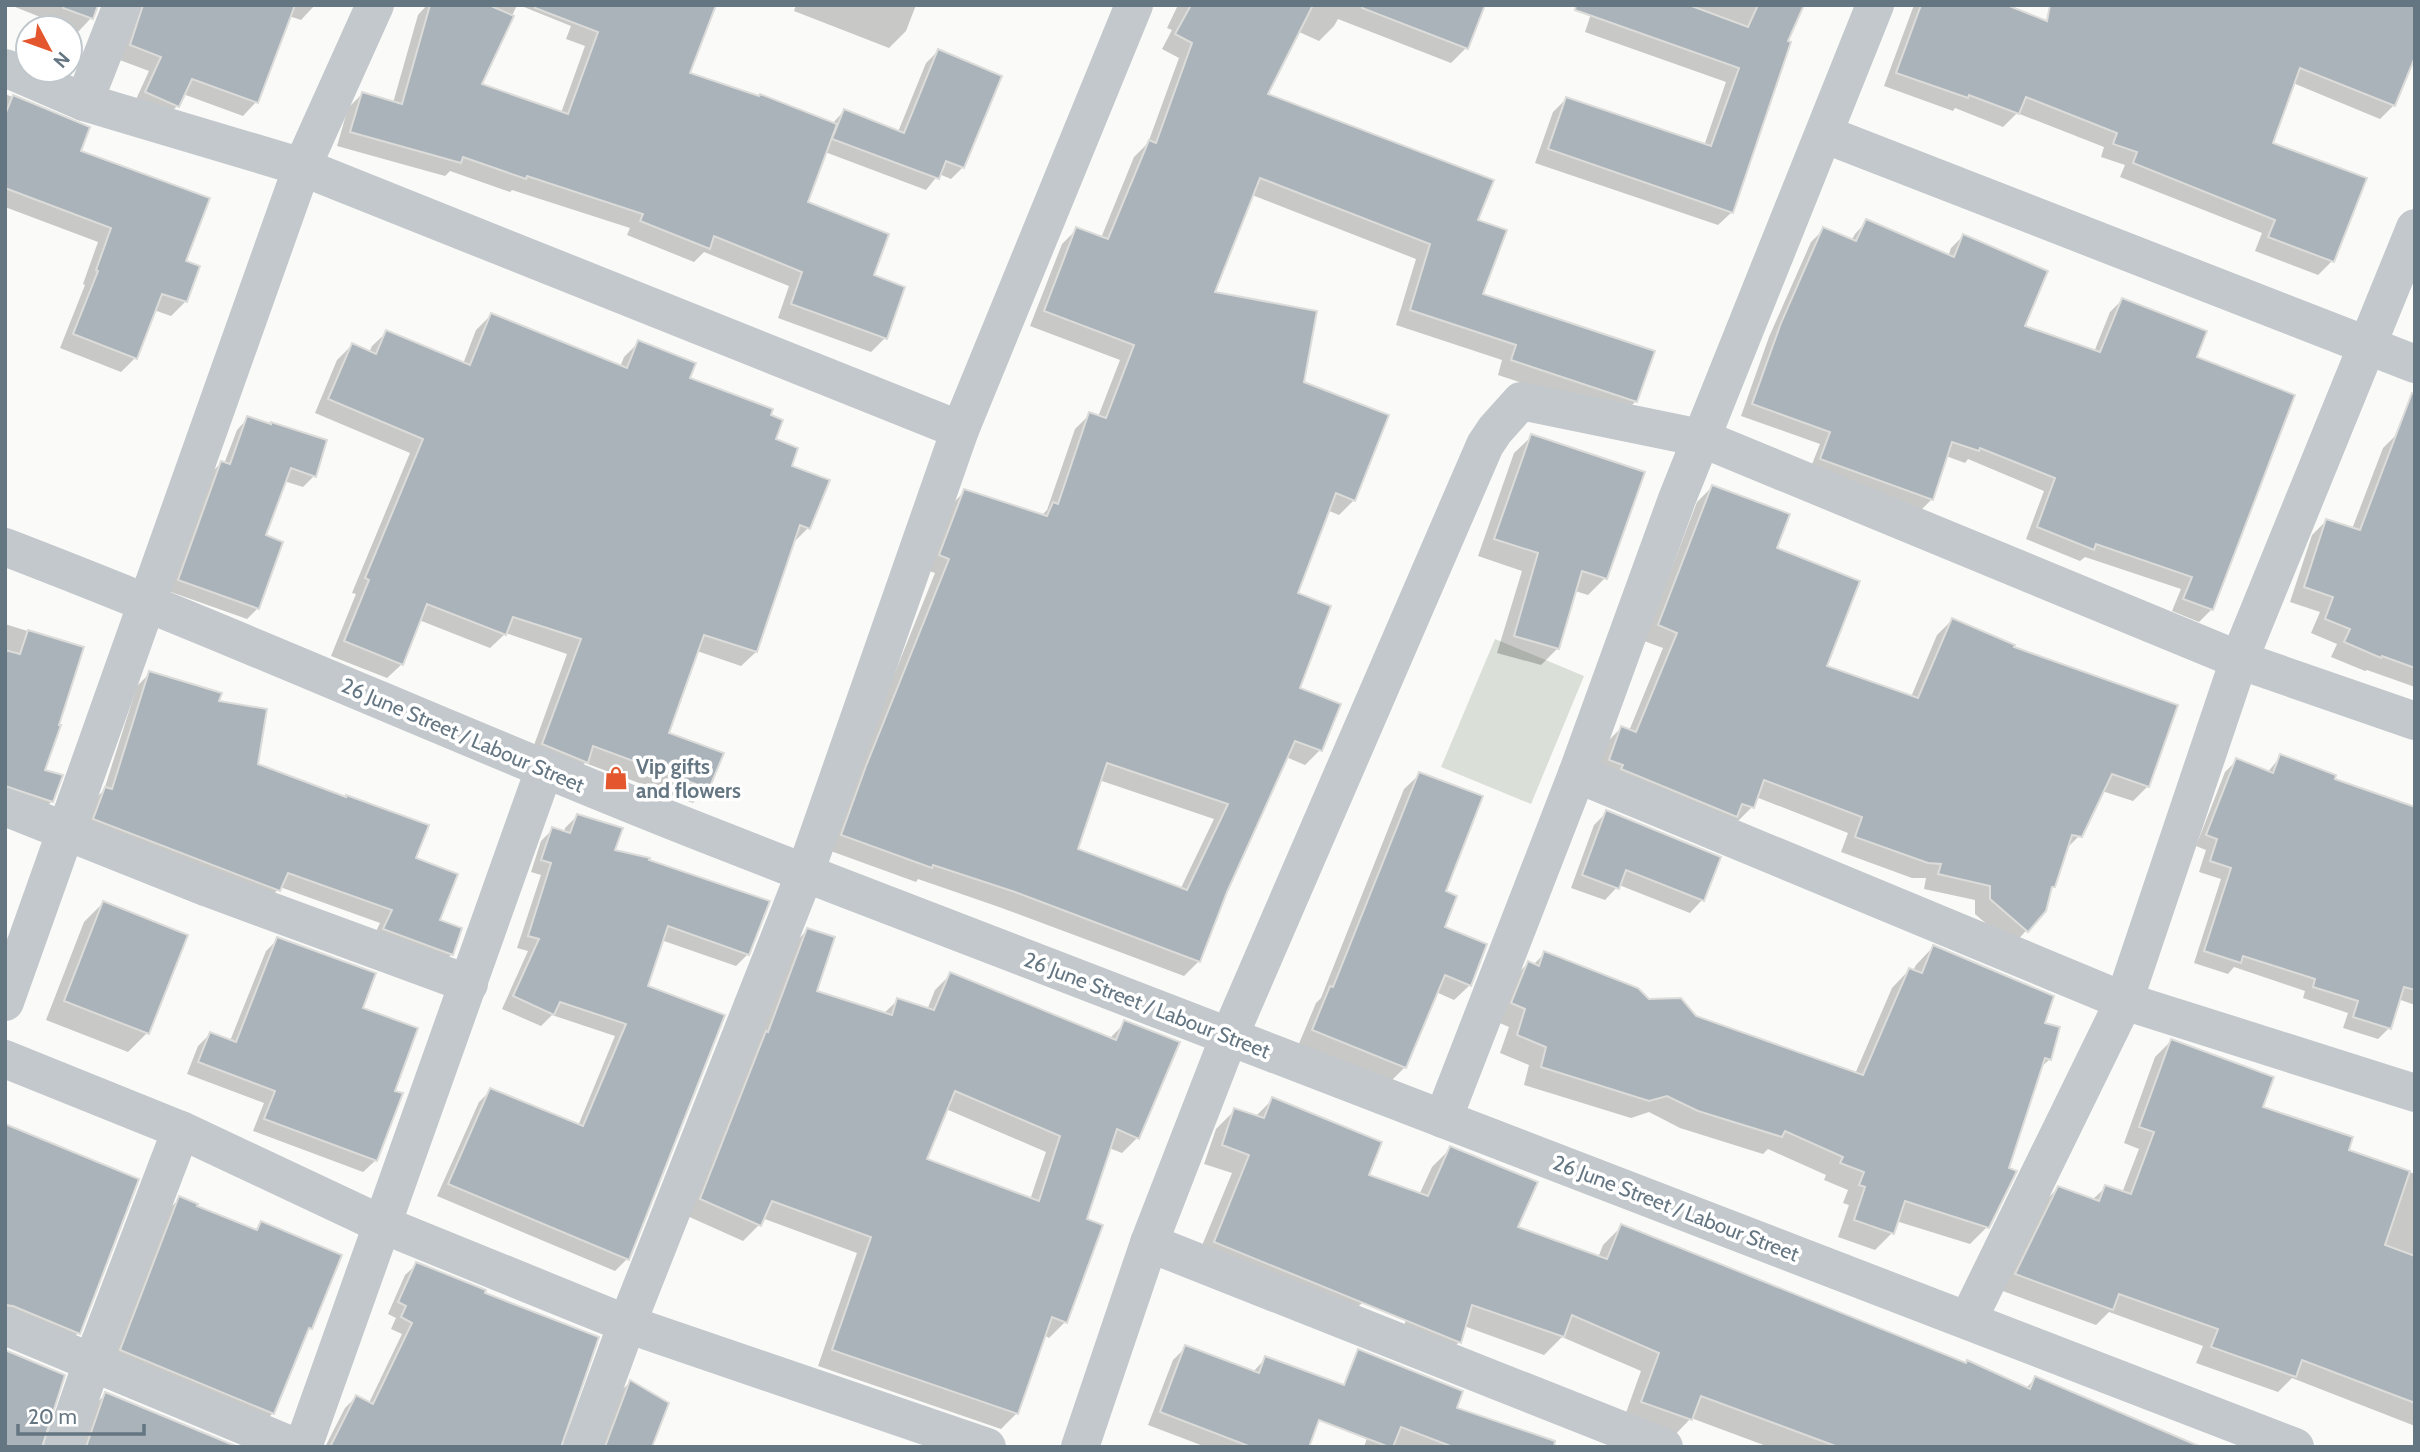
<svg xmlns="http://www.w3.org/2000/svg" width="2420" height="1452" font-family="Cabin,sans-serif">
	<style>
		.green { fill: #dadfd7 }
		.shadow { fill: #0003; fill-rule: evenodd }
		.building { fill: #aab3b9; stroke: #dcdcda; stroke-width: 2; fill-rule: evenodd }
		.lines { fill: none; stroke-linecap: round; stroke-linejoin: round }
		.minor { stroke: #c3c8cc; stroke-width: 38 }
		.labels { text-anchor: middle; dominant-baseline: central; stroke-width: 7; stroke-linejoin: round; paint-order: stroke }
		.street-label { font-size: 21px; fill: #657683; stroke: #fff }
		.poi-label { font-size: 21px; font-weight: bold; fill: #657683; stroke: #fff; text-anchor: start }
	</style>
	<rect width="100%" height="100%" fill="#fafaf8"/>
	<polygon class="green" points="1495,639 1584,676 1531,804 1441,767"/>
	<g class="shadow">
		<polygon points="10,5 97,5 91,18 78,32"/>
		<polygon points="126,5 315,5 301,20 289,16 256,102 243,116 183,94 177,106 164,120 133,106 149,71 117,59"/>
		<polygon points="427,5 517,5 480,85 561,113 585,46 566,39 571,26 519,5 714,5 688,74 832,124 844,111 898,132 926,63 938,51 963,167 951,179 939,174 926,190 825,152 805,203 871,276 885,338 871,352 778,318 789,286 704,252 694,262 627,235 630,228 512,190 510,192 450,171 445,176 337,146 348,108 362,94 393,103 418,15"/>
		<polygon points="796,5 916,5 906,31 889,48 794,11"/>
		<path d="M1178 5H1483L1466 48 1451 63 1338 19 1334 26 1319 41 1297 31 1265 95 1476 221 1481 295 1636 401 1621 416 1498 375 1502 360 1396 325 1416 259 1252 195 1213 294 1302 384 1354 500 1339 515 1327 510 1295 594 1298 689 1320 750 1305 765 1286 757 1225 891 1199 961 1184 976 999 907 918 879 916 882 828 850 851 782 935 573 926 570 950 506 965 491 1041 516 1047 510 1075 429 1090 414 1098 417 1120 360 1030 326 1062 244 1077 229 1101 238 1134 157 1148 143 1179 58 1162 49 1172 30 1167 28ZM1099 780 1214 819 1180 890 1075 850Z"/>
		<polygon points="1594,5 1802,5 1786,42 1732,212 1718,225 1535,163 1553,112 1566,99 1704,146 1726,82 1585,32"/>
		<polygon points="1914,5 2002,5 2124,53 2143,5 2394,105 2380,119 2293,83 2271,144 2332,261 2318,275 2255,251 2262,233 2120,177 2125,165 2101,157 2104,147 2017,113 2003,127 1955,108 1953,111 1884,86"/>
		<polygon points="5,94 88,128 78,153 184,262 198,267 185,302 171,316 154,310 135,358 121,372 60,348 85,285 83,284 98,242 5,207"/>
		<polygon points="1867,221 1948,257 1951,248 1963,236 2022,327 2094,352 2110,312 2122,300 2195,358 2212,609 2199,622 2172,611 2181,589 2085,557 2080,561 2026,539 2044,491 1968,459 1965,463 1946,456 1932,499 1920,511 1809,472 1820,444 1741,416 1769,337 1811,242 1823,230 1851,241 1855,234"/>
		<polygon points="491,315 620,367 624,357 639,342 687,379 768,416 774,441 789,467 808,528 794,542 756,652 741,666 697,651 667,734 708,788 693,803 585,763 572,776 529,759 567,654 506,633 490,648 419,620 402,664 387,678 331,656 356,594 352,593 410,453 315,413 337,360 352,345 369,353 372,346 387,332 463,364 476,330"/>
		<polygon points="248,418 314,476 303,487 284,481 264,536 258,608 247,619 168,591 210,474 221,463 224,464 237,430"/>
		<polygon points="2398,433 2415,440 2415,687 2367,670 2365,671 2331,657 2337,644 2311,633 2320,612 2290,602 2312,535 2326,521 2352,529 2383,448"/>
		<polygon points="1532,436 1605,578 1588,595 1575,591 1558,648 1541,665 1497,653 1522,571 1478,556 1514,453"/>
		<polygon points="1712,487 1775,549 1825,667 1911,697 1937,635 1952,620 2012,648 2148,786 2133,801 2102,791 2080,835 2065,850 2054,886 2049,891 2045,910 2012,946 1975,914 1975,900 1924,889 1926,878 1912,878 1841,852 1848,833 1756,797 1752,807 1737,822 1595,775 1606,743 1621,728 1629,731 1663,648 1644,641 1697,502"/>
		<polygon points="5,624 82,648 43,771 60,776 51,802 38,815 5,802"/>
		<polygon points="150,673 217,703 256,765 414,859 452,954 439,967 371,942 380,923 280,887 266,903 82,832 92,802 104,790 137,686"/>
		<polygon points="2281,756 2333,780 2415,809 2415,1005 2398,999 2389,1028 2378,1039 2343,1028 2348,1013 2303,998 2305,991 2234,967 2228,974 2194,963 2221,879 2199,872 2206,850 2196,846 2225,772 2237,760 2267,773"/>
		<polygon points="1420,774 1444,892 1443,928 1470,985 1454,1000 1436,992 1405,1067 1390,1082 1298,1046 1316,1003 1321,998 1404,789"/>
		<polygon points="1607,812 1702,900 1690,913 1619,885 1605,900 1571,888 1594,825"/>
		<polygon points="577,816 613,851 748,954 736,966 661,940 645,987 627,1259 615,1271 437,1196 479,1102 491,1090 578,1126 615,1036 552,1015 541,1026 502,1009 528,951 517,948 541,875 531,872 541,841 553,829 564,833 565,828"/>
		<polygon points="103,903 186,936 147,1033 128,1052 46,1020 84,922"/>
		<path d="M807 930 815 992 883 1014 898 1000 927 1010 935 990 951 974 1109 1039 1125 1023 1137 1138 1122 1153 1109 1148 1085 1220 1065 1322 1049 1338 1044 1335 1017 1413 1001 1429 818 1366 857 1253 762 1218 759 1225 743 1241 685 1215 792 946ZM946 1109 1046 1152 1030 1200 925 1160Z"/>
		<polygon points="278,939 361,1009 393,1092 376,1160 363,1172 253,1131 264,1103 187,1074 198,1046 210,1034 230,1041 266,951"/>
		<polygon points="1933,947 2042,1024 2050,1059 2039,1069 1987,1227 1970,1244 1896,1221 1892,1233 1875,1250 1838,1237 1849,1205 1843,1203 1848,1190 1824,1180 1826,1175 1768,1149 1763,1154 1680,1128 1649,1112 1631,1118 1524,1085 1529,1065 1500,1053 1509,1027 1495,1021 1511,981 1528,963 1533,965 1545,953 1649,1001 1855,1074 1892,988 1909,970 1913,971 1916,965"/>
		<polygon points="2171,1041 2260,1108 2346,1151 2415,1174 2415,1426 2292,1378 2278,1392 2196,1363 2203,1346 2109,1312 2096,1325 2000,1290 2042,1204 2058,1188 2092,1200 2106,1187 2122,1193 2139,1149 2124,1143 2155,1057"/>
		<polygon points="1273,1099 1366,1176 1419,1195 1432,1167 1451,1148 1515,1228 1598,1258 1603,1245 1622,1226 2025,1389 2036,1378 2187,1447 1769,1447 1691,1418 1672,1438 1623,1421 1641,1371 1562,1337 1544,1355 1464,1326 1459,1342 1441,1361 1398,1344 1413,1298 1363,1302 1344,1320 1196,1260 1232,1173 1204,1164 1216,1129 1235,1110 1255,1117"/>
		<polygon points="5,1144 78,1333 63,1348 5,1324"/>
		<polygon points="180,1198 195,1207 254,1231 261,1224 310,1328 305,1333 272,1414 260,1426 109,1363 167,1211"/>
		<polygon points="417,1264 424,1447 325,1447 345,1408 356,1397 369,1403 402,1334 391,1329 396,1318 388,1314 405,1275"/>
		<polygon points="1186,1347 1252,1373 1266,1358 1307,1447 1206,1447 1148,1425 1173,1360"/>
		<polygon points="630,1382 651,1447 598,1447 617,1395"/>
		<polygon points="1385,1385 1454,1409 1538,1447 1364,1447"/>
		<polygon points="106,1394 233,1447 77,1447 90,1409"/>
	</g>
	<g class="building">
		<polygon points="64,5 98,5 93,19 63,8"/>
		<polygon points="143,5 295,5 258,103 192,79 179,107 145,92 161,57 130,45"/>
		<polygon points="430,5 489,5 514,16 482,84 568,114 598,32 535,8 536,5 716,5 690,73 759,96 760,94 837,124 808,202 889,234 874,275 905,287 887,339 791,304 802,272 714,236 710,249 640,221 643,214 527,176 526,179 463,157 461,163 350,132 362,92 402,104"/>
		<path d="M1191 5H1313L1268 94 1494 180 1478 220 1507 230 1483 294 1655 351 1637 402 1511 360 1516 345 1410 310 1430 244 1260 178 1215 292 1317 311 1304 382 1389 415 1355 501 1336 493 1298 593 1331 606 1300 688 1341 704 1322 751 1295 741 1227 892 1200 962 1015 892 933 865 932 868 841 835 866 766 949 559 939 555 964 489 1047 516 1053 502 1058 504 1089 412 1106 418 1134 345 1044 311 1076 227 1108 239 1149 140 1156 143 1192 43 1175 34ZM1107 763 1228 804 1187 890 1078 849Z"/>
		<polygon points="1363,5 1485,5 1468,49 1362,8"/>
		<polygon points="1576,5 1689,5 1748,27 1758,5 1804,5 1788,41 1791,42 1733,213 1548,149 1566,97 1711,146 1739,68 1575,10"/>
		<polygon points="1921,5 2007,5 2047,21 2050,5 2415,5 2415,57 2395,106 2300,68 2273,143 2367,178 2334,262 2268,237 2275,220 2133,163 2137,152 2113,144 2117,133 2026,97 2019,114 1969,95 1968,98 1896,73"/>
		<polygon points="938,49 1002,76 964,168 946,161 939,179 832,139 844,109 904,133"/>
		<polygon points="13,95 90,127 81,151 210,198 186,261 200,266 187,302 162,294 137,359 73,334 98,271 96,270 111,228 5,188 5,115"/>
		<polygon points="1866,219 1954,257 1963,234 2048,271 2025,326 2100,352 2122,298 2207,331 2197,357 2295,395 2213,610 2183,599 2192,577 2096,544 2094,550 2037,527 2055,478 1980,448 1979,451 1952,442 1933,500 1820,459 1830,432 1752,404 1781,323 1823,227 1856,241"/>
		<polygon points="491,313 627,368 638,340 696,363 690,378 773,409 771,415 783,420 776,439 798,448 792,466 830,480 810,529 800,525 757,652 704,635 669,733 724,753 709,789 593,746 588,763 542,744 581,639 513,617 506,635 427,604 403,665 344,641 369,580 365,578 423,439 328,399 352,343 376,354 386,330 470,365"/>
		<polygon points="2412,393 2415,394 2415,668 2382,656 2381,658 2344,642 2350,629 2325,619 2333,597 2304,587 2326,519 2360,530"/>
		<polygon points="247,416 271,424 271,422 327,440 316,477 291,468 266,535 283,542 259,609 178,580 221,461 230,464"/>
		<polygon points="1531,434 1645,472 1607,579 1582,571 1559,649 1514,636 1538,553 1494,539"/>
		<polygon points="1712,485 1790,514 1777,548 1860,581 1827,666 1918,698 1952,618 2015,645 2014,647 2178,705 2149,787 2112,774 2082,837 2072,835 2055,887 2052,887 2046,911 2028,932 1990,899 1990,886 1938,874 1941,864 1928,863 1855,837 1862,817 1764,780 1754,808 1742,804 1737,817 1621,769 1623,765 1609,760 1621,726 1636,732 1677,633 1658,625"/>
		<polygon points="28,630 84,647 59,725 61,725 45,770 63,775 53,802 5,786 5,650 20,654"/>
		<polygon points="149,671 222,693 219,701 267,709 258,764 346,797 346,795 429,825 416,858 458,874 440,920 462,928 453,955 383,929 392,910 288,873 280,891 93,819 105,787 112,789"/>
		<polygon points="2280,754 2336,775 2335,779 2415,807 2415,990 2404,987 2391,1029 2353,1017 2358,1001 2313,987 2315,979 2243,956 2241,963 2204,951 2231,868 2210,861 2217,839 2206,835 2236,758 2273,773"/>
		<polygon points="1419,772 1483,796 1446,891 1457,896 1445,927 1487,944 1471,986 1445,975 1406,1068 1312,1030 1330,986 1333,987"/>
		<polygon points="1606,810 1721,857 1704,901 1626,870 1619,889 1582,875"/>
		<polygon points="577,814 623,828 615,850 650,858 649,860 770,901 749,955 668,926 648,986 725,1015 629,1260 448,1184 490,1088 583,1126 626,1024 560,1002 554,1015 513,996 539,939 528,936 551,863 541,860 552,827 570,833"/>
		<polygon points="103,901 188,935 149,1034 64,1001"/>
		<path d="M807 928 835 937 817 991 892 1015 897 998 934 1010 950 972 1116 1040 1124 1020 1180 1042 1139 1139 1117 1129 1087 1219 1103 1225 1067 1323 1052 1317 1018 1414 832 1350 871 1237 772 1201 761 1226 700 1199 766 1031 768 1032ZM955 1091 1060 1136 1039 1201 927 1159Z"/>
		<polygon points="277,937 376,973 363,1008 418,1028 395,1091 403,1093 377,1161 264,1119 275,1091 198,1062 210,1032 236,1042"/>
		<polygon points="1933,945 2054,996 2045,1023 2060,1027 2051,1060 2045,1058 2009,1168 2017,1171 1989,1228 1905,1201 1894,1234 1854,1220 1865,1187 1859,1185 1864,1172 1840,1163 1843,1157 1785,1131 1782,1137 1698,1111 1667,1096 1649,1101 1541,1067 1546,1047 1517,1035 1525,1009 1511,1003 1528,961 1539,966 1544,951 1638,988 1649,999 1681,998 1696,1016 1863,1075 1909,968 1922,973"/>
		<polygon points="2171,1039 2274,1077 2263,1107 2353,1137 2349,1150 2410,1171 2385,1245 2415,1256 2415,1403 2302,1360 2296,1377 2211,1347 2218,1329 2119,1294 2113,1310 2015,1274 2058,1186 2099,1201 2105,1185 2131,1194 2154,1132 2139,1127"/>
		<polygon points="1272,1097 1382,1142 1369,1175 1428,1196 1450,1146 1538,1182 1518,1227 1607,1259 1621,1224 1966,1363 1967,1360 2030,1389 2035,1376 2201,1447 1838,1447 1701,1396 1692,1420 1641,1402 1659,1353 1572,1315 1564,1337 1472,1305 1461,1343 1214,1242 1249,1155 1222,1145 1234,1108 1264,1118"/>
		<polygon points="5,1124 139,1179 80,1334 13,1306 5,1305"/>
		<polygon points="179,1196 198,1204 197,1206 257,1230 261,1221 342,1255 312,1329 309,1328 274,1414 120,1350"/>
		<polygon points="416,1262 486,1290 485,1293 599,1337 561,1447 330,1447 356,1395 373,1404 412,1323 401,1317 406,1306 398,1302"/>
		<polygon points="1185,1345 1259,1373 1265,1356 1344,1385 1358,1349 1463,1391 1457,1408 1555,1441 1554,1447 1453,1447 1401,1427 1393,1447 1389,1447 1319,1420 1309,1447 1251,1447 1160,1412"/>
		<polygon points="5,1350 65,1375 42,1447 5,1447"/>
		<polygon points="630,1380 669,1403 652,1447 605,1447"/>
		<polygon points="105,1392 238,1447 86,1447"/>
	</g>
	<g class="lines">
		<g class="minor">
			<polyline points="5,68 84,102 302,167 960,430"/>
			<polyline points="84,102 122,5"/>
			<polyline points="1824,134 2415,364"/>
			<path d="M5 547C240 637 469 741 703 833 1232 1041 1764 1241 2295 1447"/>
			<polyline points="1577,774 2124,1001 2415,1093"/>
			<polyline points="5,807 208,888 469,984"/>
			<polyline points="5,1002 302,167 375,5"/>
			<polyline points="5,1059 181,1130 381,1224 627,1324 987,1447"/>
			<polyline points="1443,1119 1577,774 1677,499 1875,5"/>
			<polyline points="1149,1243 1664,1447"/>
			<polyline points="1968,1320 2124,1001 2239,660 2415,228"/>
			<polyline points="5,1326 295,1447"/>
			<polyline points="63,1447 92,1363 181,1130"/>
			<polyline points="303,1447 544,770"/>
			<polyline points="582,1447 627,1324 805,873 960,430 1134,5"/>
			<polyline points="1080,1447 1149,1243 1229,1037 1485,445 1495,430 1521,401 1701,438 2239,660 2415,721"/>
		</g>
	</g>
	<defs>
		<g id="shop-bare" transform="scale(1.89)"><path d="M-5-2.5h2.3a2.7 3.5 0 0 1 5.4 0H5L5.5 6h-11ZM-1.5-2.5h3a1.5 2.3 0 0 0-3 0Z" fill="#e4572e" stroke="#fff" stroke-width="2.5" paint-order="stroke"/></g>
	</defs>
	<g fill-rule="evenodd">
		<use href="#shop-bare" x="616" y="778"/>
	</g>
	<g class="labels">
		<g class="street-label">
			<text transform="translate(463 735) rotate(23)">26 June Street / Labour Street</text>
			<text transform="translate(1147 1005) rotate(21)">26 June Street / Labour Street</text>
			<text transform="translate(1676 1208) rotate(21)">26 June Street / Labour Street</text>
		</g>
		<g class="poi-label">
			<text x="636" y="766">Vip gifts<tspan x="636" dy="24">and flowers</tspan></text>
		</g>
	</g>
	<rect width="2420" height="1452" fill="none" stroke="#657683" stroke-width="14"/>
	<g transform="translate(49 49) rotate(131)"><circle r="33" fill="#ffffff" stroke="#c1c8cd" stroke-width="2"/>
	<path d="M0-5L12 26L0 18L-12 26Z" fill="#e4572e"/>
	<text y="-10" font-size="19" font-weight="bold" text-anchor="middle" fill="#657683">N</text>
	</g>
	<path d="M18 1424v10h126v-10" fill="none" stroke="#657683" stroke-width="3.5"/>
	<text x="28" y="1424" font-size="21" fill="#657683" stroke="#ffffff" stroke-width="5" paint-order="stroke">20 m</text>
</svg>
